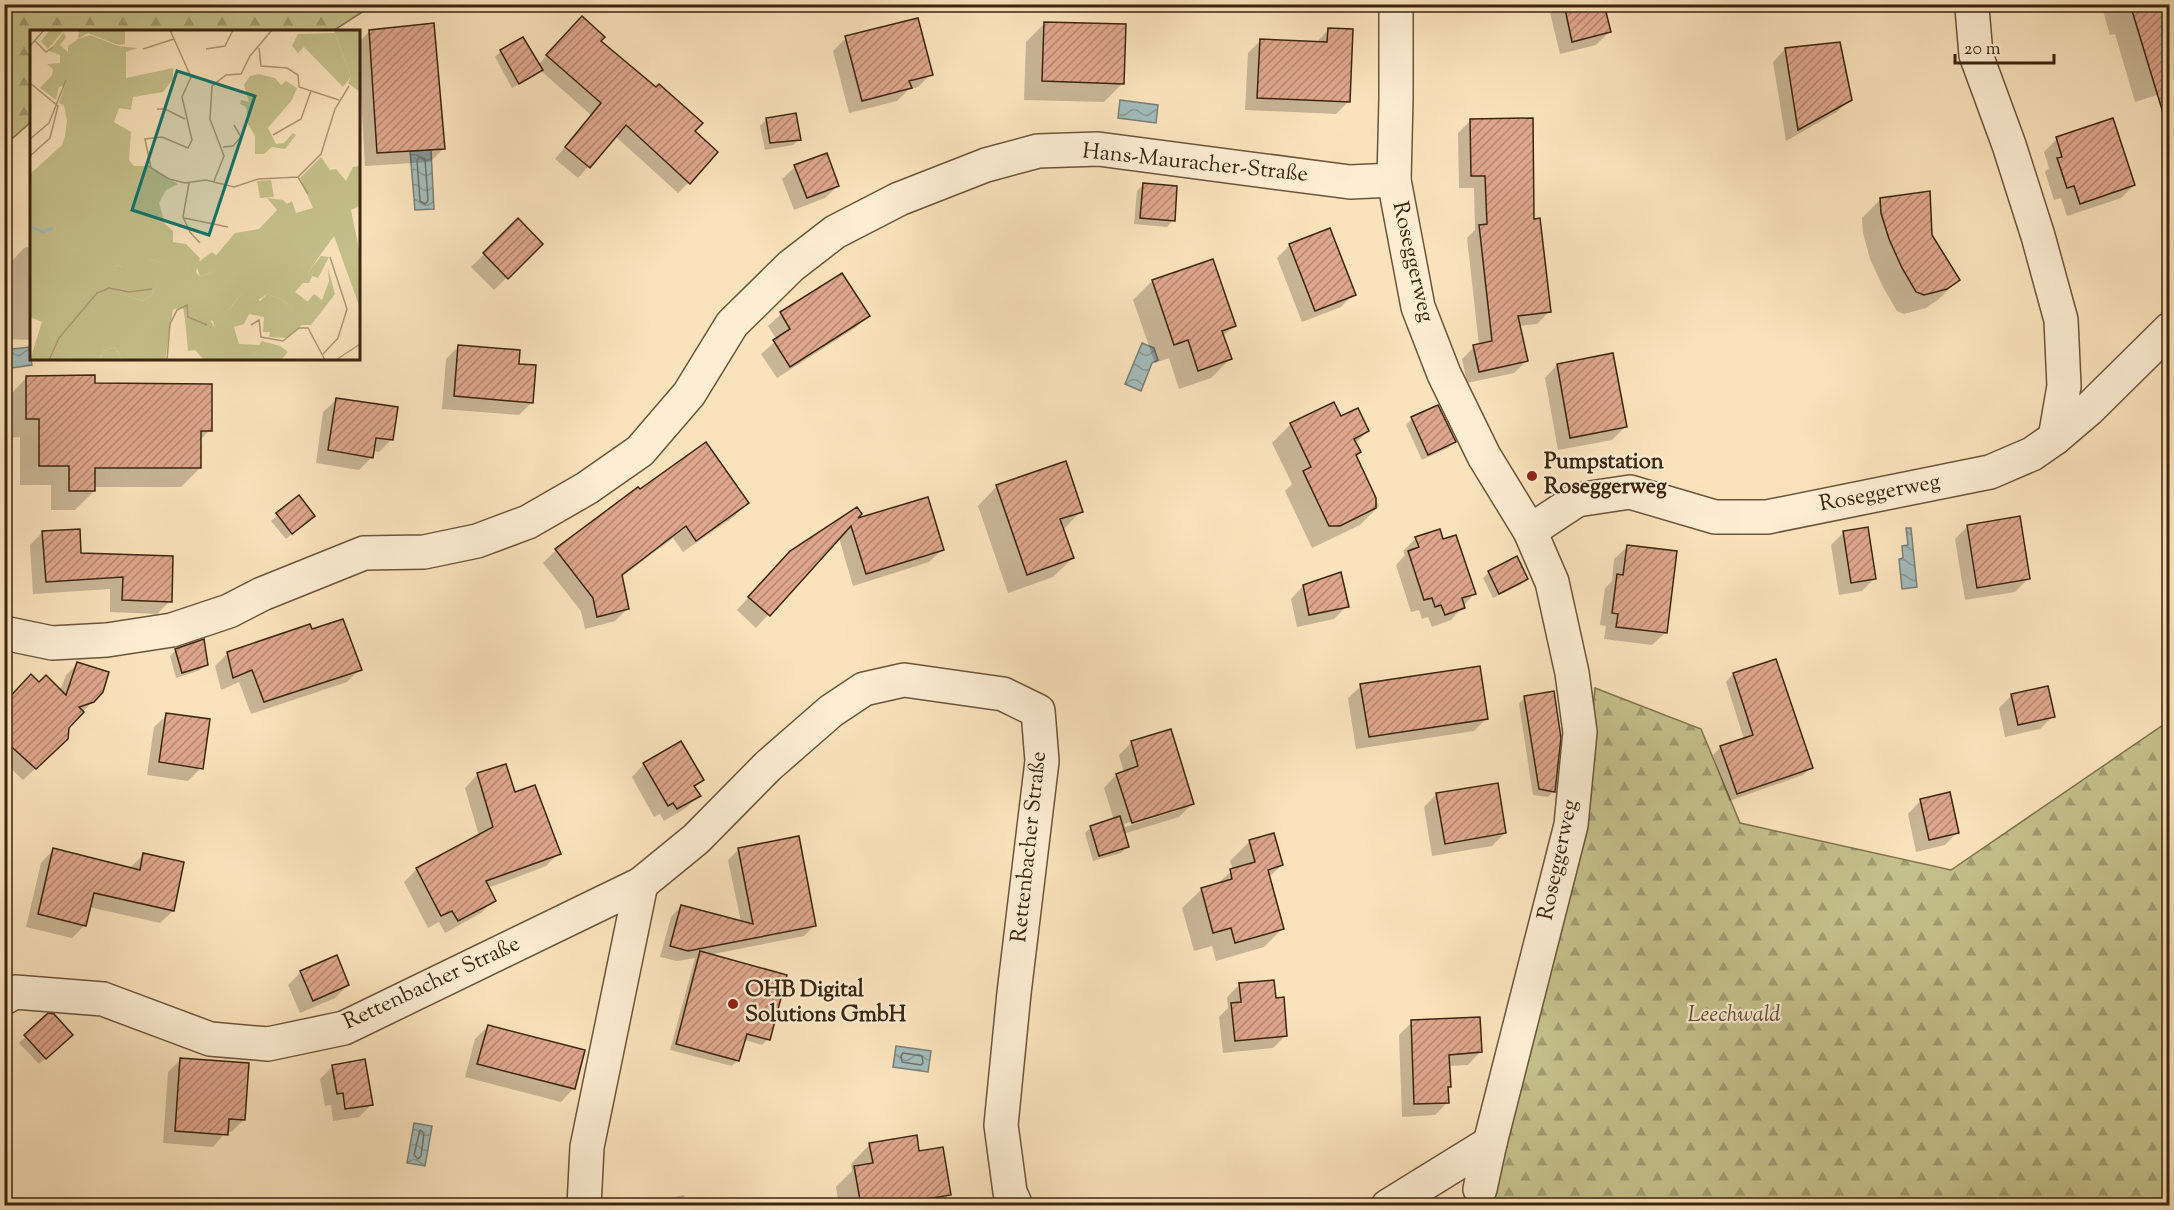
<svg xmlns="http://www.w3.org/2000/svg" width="2174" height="1210" font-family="'Sorts Mill Goudy',serif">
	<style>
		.forest { fill: url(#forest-firs); stroke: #80734d; stroke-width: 1.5 }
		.water { fill: url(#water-waves); stroke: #797f76; stroke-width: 1.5 }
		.shadow { fill: #0003; fill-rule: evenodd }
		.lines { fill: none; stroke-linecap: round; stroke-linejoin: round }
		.shore { stroke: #6f7064; stroke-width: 1.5 }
		.building { fill: url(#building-hatch); stroke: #3b250e; stroke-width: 1.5 }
		.minor-casing { stroke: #6b543a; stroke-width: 36 }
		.minor { stroke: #fcedd3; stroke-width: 33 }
		.poi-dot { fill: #8f2418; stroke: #fcedd3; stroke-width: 2 }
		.labels { text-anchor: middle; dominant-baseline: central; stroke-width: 4.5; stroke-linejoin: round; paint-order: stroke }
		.street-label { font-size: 22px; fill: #3b250e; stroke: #fcedd3 }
		.poi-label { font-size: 22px; font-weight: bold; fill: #3b250e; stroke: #fcedd3; text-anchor: start }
		.park-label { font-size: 22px; font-style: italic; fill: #5e4c2e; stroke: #fcedd3 }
		.inset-river { fill: none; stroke: #a3bbbb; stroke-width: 3 }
		.inset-road { fill: none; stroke: #ae9776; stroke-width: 1.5 }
		.view { fill: #0f766e; fill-opacity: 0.15; stroke: #0f766e; stroke-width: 3 }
		.inset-edge { fill: none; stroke: #3b250e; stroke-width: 3 }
	</style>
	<defs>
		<pattern id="forest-firs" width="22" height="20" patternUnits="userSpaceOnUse" patternTransform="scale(1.5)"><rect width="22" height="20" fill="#c5c18c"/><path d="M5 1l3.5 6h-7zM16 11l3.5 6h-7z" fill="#a19d71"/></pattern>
		<pattern id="water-waves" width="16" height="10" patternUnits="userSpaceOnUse" patternTransform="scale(1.5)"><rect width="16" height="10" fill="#a3bbbb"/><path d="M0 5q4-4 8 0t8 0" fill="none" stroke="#869896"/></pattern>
		<pattern id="building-hatch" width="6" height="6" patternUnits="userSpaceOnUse" patternTransform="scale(1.5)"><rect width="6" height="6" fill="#dea68d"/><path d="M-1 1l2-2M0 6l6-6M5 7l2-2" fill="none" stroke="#b58772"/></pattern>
	</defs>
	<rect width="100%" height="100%" fill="#fae3bc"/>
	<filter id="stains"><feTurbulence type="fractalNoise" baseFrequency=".00333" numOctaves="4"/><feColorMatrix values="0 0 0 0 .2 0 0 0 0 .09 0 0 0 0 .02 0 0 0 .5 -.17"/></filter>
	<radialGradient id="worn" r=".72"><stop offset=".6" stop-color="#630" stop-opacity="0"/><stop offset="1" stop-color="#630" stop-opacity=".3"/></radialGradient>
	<g class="forest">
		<polygon points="5,4 373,4 373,5 333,31 32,32 31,122 5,145"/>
		<polygon points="1595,688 1701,729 1740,823 1951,870 2169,721 2169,1205 1492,1206 1583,826"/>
	</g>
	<g class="water">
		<polygon points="1120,100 1158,105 1156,123 1118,118"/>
		<polygon points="431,150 434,209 415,210 410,151"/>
		<polygon points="1142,343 1154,348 1158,360 1152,363 1141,391 1125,384"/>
		<polygon points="29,347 32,365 5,369 5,350"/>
		<polygon points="1906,528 1911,528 1917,587 1902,589 1899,559 1903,558 1902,546 1908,545"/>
		<polygon points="896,1046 931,1051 928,1072 893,1067"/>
		<polygon points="414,1123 432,1126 425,1166 407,1163"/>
	</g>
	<g class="shadow">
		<polygon points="547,4 560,4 548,8"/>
		<polygon points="1548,4 1603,4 1609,32 1596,45 1560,54"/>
		<polygon points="2101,4 2170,4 2170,91 2135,102 2115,34 2110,35"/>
		<polygon points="1045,23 1123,83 1104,102 1024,100 1026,42"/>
		<polygon points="571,29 599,41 693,132 689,182 678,193 615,136 578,178 555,159 591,115 540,70 535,76 512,88 495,57 501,51 522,39 538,65"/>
		<polygon points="1329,29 1349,101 1336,114 1245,110 1248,53 1261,40 1316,43"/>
		<polygon points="370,31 443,149 430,162 365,166 358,43"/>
		<polygon points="846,38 931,74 918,87 908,90 897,101 849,113 833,51"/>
		<polygon points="1785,49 1850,99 1837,112 1786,141 1773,62"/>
		<polygon points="766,120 799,139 793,145 765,150 760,126"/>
		<polygon points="1470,121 1549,312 1537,324 1518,326 1526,361 1514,373 1467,383 1462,359 1474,347 1479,345 1467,238 1475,230 1474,188 1459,188 1458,133"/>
		<polygon points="2057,139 2134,185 2121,198 2067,216 2061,198 2054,200 2045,172 2049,168 2044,152"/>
		<polygon points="795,167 838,186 825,198 794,210 782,179"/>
		<polygon points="1143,185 1173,220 1167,227 1134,224 1137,191"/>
		<polygon points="1881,199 1931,236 1958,280 1939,299 1926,308 1904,314 1897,311 1883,287 1870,259 1863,233 1862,218"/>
		<polygon points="518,221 541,244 494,290 471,267"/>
		<polygon points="1290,245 1354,294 1341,307 1302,322 1277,258"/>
		<polygon points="32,246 32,340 5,339 4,262 12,261 24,248"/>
		<polygon points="842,275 868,316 855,328 777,378 761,354 777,340 768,326 781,314"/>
		<polygon points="1152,281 1234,326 1222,337 1230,359 1211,378 1179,389 1169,358 1155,363 1133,300"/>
		<polygon points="459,346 517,365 532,402 519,415 442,409 446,359"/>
		<polygon points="1557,365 1625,427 1612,440 1558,450 1545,378"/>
		<polygon points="27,377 93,385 210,430 200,440 200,468 181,487 94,487 94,491 75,510 51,510 51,485 20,485 20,437 8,438 8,397"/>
		<polygon points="336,400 392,439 379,452 373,451 372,457 359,470 316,463 323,412"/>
		<polygon points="1340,418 1368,431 1355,444 1355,456 1379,506 1360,525 1312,548 1285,491 1292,484 1272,443 1291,424"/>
		<polygon points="1412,419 1454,442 1448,448 1422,460 1406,425"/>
		<polygon points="997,486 1081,511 1063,530 1073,558 1053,577 1008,593 978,506"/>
		<polygon points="299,497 307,521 286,539 271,521"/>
		<polygon points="747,503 735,516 683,552 673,538 621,577 628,608 615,621 585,629 581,611 543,563 556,550"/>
		<polygon points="853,521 942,550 929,562 853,586 839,538 756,628 737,610 777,566"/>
		<polygon points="1968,526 2028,579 2015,592 1965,600 1955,539"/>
		<polygon points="43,532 80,554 170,601 157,614 110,612 110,589 33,594 30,545"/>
		<polygon points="1844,532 1875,578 1862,591 1839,595 1831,545"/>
		<polygon points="1416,538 1442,541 1475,593 1451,620 1432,627 1428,617 1422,619 1419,610 1411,612 1396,565 1405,555 1403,551"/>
		<polygon points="1627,547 1665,633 1652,645 1604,639 1606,626 1600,625 1605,588 1612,581 1614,559"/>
		<polygon points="1489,572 1527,579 1520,585 1493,598 1483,578"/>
		<polygon points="1303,586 1347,606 1334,619 1297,627 1291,599"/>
		<polygon points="311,631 360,669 347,682 251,714 239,682 221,690 215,666 228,653"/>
		<polygon points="176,650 206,664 200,670 176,678 170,656"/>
		<polygon points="1775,661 1811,768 1803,775 1729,801 1713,755 1721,747 1744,739 1726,682 1733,674"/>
		<polygon points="77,664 102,692 68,727 54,751 23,780 4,762 4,704 60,691 66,675"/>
		<polygon points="1361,686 1487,718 1474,731 1356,749 1348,698"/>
		<polygon points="2012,695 2053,716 2040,729 2005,737 1999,708"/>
		<polygon points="1525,697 1554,791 1548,797 1533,795 1519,704"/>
		<polygon points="167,715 201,768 188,781 147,775 154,727"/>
		<path d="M1132 742 1192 804 1179 817 1123 834 1127 847 1121 853 1093 861 1085 833 1091 827 1114 820 1104 788 1116 775 1124 773 1119 755ZM1179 807V810L1125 827 1124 824Z"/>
		<polygon points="644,764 702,780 694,788 699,795 686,808 664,821 660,814 654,817 632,777"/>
		<polygon points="505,766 515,794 559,853 546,866 488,888 494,900 481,913 445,933 439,922 428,928 404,882 417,869 479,836 465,788 477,775"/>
		<polygon points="1437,794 1505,833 1492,846 1432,856 1424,807"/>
		<polygon points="1920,801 1958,832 1945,845 1916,852 1908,814"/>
		<polygon points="1249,842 1282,865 1268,878 1283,928 1264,947 1216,961 1212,946 1194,951 1182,908 1202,889 1216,885 1233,870 1230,861"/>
		<polygon points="739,849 814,926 804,936 708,955 768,1039 762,1045 745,1040 738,1060 732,1066 670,1050 695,958 677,961 660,957 671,917 681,906 741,922 728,860"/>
		<polygon points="53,850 129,869 143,855 173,911 160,923 89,907 85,925 72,938 26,927 41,863"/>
		<polygon points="301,972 348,985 335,998 300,1013 288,985"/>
		<polygon points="1240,984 1275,999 1286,1035 1273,1048 1223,1053 1219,1017 1228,1008 1227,997"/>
		<polygon points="49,1015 65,1041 39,1064 19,1043"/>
		<polygon points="1412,1022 1480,1052 1468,1065 1448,1066 1448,1102 1435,1115 1402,1117 1399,1035"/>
		<polygon points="488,1026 583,1051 573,1089 561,1102 465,1077 475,1039"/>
		<polygon points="180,1060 244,1120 231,1132 226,1132 213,1147 163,1143 168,1072"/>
		<polygon points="333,1066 372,1104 359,1117 333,1121 331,1105 325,1106 320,1079"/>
		<polygon points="870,1144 918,1153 949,1194 938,1206 839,1206 836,1187 852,1171 851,1164"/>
		<polygon points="684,1195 686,1206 638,1206"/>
	</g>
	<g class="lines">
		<g class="shore">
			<polygon points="420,157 425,159 428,201 425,204 420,201 417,160"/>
			<polygon points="903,1053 922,1056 923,1063 921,1065 902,1062 901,1056"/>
			<polygon points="420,1130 424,1133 421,1156 418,1159 414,1155"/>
		</g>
	</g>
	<g class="building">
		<polygon points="1564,4 1604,4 1611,32 1572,42"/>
		<polygon points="2130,4 2169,4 2169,112 2163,113"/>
		<polygon points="582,16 605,37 601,41 656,87 659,84 703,123 695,131 718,152 690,184 626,125 590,168 565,147 601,103 546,55"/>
		<polygon points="918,18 933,75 909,81 912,88 862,101 845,36"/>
		<polygon points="1044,22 1126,24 1124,84 1042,81"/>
		<polygon points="434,23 445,149 377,153 369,30"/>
		<polygon points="1328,28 1353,29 1350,102 1257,98 1260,39 1327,42"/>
		<polygon points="523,37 543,70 519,84 500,50"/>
		<polygon points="1840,42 1852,100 1798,130 1785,48"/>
		<polygon points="796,113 801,140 770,143 766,118"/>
		<polygon points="1533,118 1534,219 1540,218 1551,312 1518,316 1528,361 1479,372 1473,345 1492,341 1479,225 1487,224 1485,176 1471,176 1470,119"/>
		<polygon points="2113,118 2135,185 2080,204 2074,186 2067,188 2057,158 2062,157 2056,137"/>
		<polygon points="827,153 839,186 807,198 794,165"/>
		<polygon points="1143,183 1177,186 1175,221 1140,218"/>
		<polygon points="1930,191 1932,235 1960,280 1947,289 1924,295 1916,292 1902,268 1889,239 1881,213 1880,198"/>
		<polygon points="518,218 543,244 508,279 483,253"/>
		<polygon points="1330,228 1356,295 1315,311 1289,244"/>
		<polygon points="1213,259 1236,326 1222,331 1232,359 1198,371 1188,340 1174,345 1152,280"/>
		<polygon points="842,273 870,316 790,367 773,340 790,329 780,312"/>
		<polygon points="458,345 520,350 519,364 536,365 533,403 454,396"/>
		<polygon points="1613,353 1627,427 1570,438 1557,364"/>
		<polygon points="95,375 95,383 212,384 212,431 201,431 201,468 95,468 95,491 69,491 69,466 39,466 39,419 26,419 26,376"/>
		<polygon points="336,398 398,407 393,440 376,438 373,458 328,450"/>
		<polygon points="1334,402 1341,416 1358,408 1369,431 1354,439 1361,452 1356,455 1376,498 1376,508 1340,526 1329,526 1303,471 1311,467 1290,423"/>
		<polygon points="1438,405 1456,442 1428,455 1411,417"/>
		<polygon points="706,442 749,503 696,541 686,526 622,575 629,609 597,617 593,598 555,549 638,487 640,489"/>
		<polygon points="1066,461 1083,512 1060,519 1074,558 1027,575 996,485"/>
		<polygon points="299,495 315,516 292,534 276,513"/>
		<polygon points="928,497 944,550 866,574 851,526 770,616 748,597 790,551 857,507 862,514 858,518"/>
		<polygon points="2020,516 2030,579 1977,588 1967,525"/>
		<polygon points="1868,527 1876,579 1851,583 1843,531"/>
		<polygon points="80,529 81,553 173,556 172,602 122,600 123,577 46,582 42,531"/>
		<polygon points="1440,529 1443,539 1456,535 1476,594 1462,598 1465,608 1445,615 1441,605 1435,607 1432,598 1424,600 1408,551 1419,547 1415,537"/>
		<polygon points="1627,545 1677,551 1667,633 1616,627 1618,614 1612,613 1617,574 1623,575"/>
		<polygon points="1517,556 1528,579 1499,594 1488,571"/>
		<polygon points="1341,572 1349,607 1309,615 1303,585"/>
		<polygon points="343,619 362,670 264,702 252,670 233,678 227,652 310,624 312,629"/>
		<polygon points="204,639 208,665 182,673 175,649"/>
		<polygon points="1776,659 1813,768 1737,794 1720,746 1753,735 1733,673"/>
		<polygon points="77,662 109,672 103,692 94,702 79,707 84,712 69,728 68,739 36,769 4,740 4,703 31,674 39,682 46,675 66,695"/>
		<polygon points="1480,666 1488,719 1369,737 1360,684"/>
		<polygon points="2048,686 2055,717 2018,725 2011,694"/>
		<polygon points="1554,691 1561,738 1555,792 1539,789 1524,696"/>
		<polygon points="166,713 210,719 203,769 159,762"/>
		<polygon points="1171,729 1194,804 1132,823 1116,774 1138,766 1131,741"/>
		<polygon points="681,741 704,780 694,786 701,796 677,809 673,803 668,806 643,763"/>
		<polygon points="506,764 515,792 535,785 561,854 486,881 496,901 458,921 452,911 441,916 416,868 493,827 477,773"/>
		<polygon points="1498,783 1506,833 1445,844 1436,793"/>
		<polygon points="1950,792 1959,833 1929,840 1920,799"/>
		<polygon points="1120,816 1129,847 1099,856 1090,826"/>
		<polygon points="1274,833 1283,865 1268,870 1284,929 1235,943 1231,928 1213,933 1201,888 1232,879 1230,869 1255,862 1249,840"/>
		<polygon points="799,836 816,926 688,951 670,946 681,905 753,924 738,848"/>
		<polygon points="53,848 140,870 143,853 184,862 174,911 94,893 86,926 38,914"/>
		<polygon points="700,951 787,975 770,1040 747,1034 739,1061 676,1044"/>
		<polygon points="337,955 349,985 313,1001 300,971"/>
		<polygon points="1274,980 1276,998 1284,997 1287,1036 1235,1041 1231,1003 1241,1002 1239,983"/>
		<polygon points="48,1013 54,1014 73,1035 46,1059 24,1035"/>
		<polygon points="1480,1017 1482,1052 1449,1055 1451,1087 1448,1087 1449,1103 1414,1104 1411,1020"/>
		<polygon points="488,1025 585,1050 575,1089 477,1064"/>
		<polygon points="180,1058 249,1063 245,1120 229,1119 228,1135 175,1131"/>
		<polygon points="365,1059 373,1105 345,1109 343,1093 337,1094 332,1065"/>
		<polygon points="917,1135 919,1151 943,1147 951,1195 926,1199 927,1206 861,1206 854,1166 873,1163 869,1143"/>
	</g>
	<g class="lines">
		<g class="minor-casing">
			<g id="minor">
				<polyline points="1396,4 1396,99 1394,180 1418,307 1444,374 1484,456 1530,531 1552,582 1572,673 1580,732 1571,825 1490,1143 1480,1189"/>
				<polyline points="1974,4 1972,8 1976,55 2009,145 2038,236 2061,320 2064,386 2055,438"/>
				<polyline points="1530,531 1577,500 1630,492 1715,517 1767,517 1990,472 2032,454 2055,438 2089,409 2170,329"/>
				<polyline points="4,633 52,643 107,640 172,630 229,611 262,594 364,553 424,552 477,541 528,522 587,488 640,451 689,394 732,324 791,266 835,232 899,199 986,165 1038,151 1098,149 1350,182 1394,180"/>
				<polyline points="4,998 15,992 103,999 210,1039 268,1044 344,1028 641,884 696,839 768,766 831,711 864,689 904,680 1003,694 1038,711 1042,761 1014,993 1001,1125 1010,1192 1016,1206"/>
				<polyline points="584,1206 587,1147 641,884"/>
				<polyline points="1388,1206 1490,1143"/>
			</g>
		</g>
		<use href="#minor" class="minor"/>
	</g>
	<g class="poi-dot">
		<circle cx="1532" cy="476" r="6"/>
		<circle cx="733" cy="1004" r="6"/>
	</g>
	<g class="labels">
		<g class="street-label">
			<text transform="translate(1195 164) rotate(6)">Hans-Mauracher-Straße</text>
			<text transform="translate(1412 262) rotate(77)">Roseggerweg</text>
			<text transform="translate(1880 494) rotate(-11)">Roseggerweg</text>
			<text transform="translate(1030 847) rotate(-84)">Rettenbacher Straße</text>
			<text transform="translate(1559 860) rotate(-78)">Roseggerweg</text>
			<text transform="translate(432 984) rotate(-25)">Rettenbacher Straße</text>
		</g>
		<g class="poi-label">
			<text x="1544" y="463">Pumpstation<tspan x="1544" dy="25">Roseggerweg</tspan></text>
			<text x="745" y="991">OHB Digital<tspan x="745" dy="25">Solutions GmbH</tspan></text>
		</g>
		<g class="park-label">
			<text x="1734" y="1016">Leechwald</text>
		</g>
	</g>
	<g transform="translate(30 30)">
		<rect width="330" height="330" fill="#fae3bc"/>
		<path d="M20 0 33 1 18 19 11 11ZM49 0H95V14L88 15 58 3 48 9ZM305 3 321 47 313 57 274 17 268 23 262 16 268 4ZM241 150 244 167 230 168 227 151ZM182 222 186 225 182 242 170 247 166 234ZM291 226 299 227 288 248 282 246 278 242ZM116 228 137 234 122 264 113 271 71 258 86 235 92 237ZM298 238 305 264 281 295H272L257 308 239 307 240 302H233L234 287 219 284 214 294 204 297 209 314 229 315 232 311 250 316 258 322 251 330H174L165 320 213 262 230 271 237 264 253 270 267 284 284 264 292 270 299 251ZM85 317 92 330H69L74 321Z" fill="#c5c18c"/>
		<path d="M304 0H330V62L318 53 321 47ZM34 2 36 7 30 15 38 22V16L48 9 60 5 88 16 108 18 96 22V48L143 38V49L133 62 103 67 101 80 89 78 84 92 101 102 99 130 104 136H116L148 154 136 160 129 173 135 194 143 201V212L156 214 170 228 166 242 170 247 182 242 183 229 205 203 229 199 247 180 237 168 253 170 257 174 262 171 266 183 283 178 270 148 291 127 300 140 306 139 316 151 323 137 330 136V176L321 180 330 224V278L304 206 278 242 282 246 279 253H273L265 262 278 272 267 285 253 270 237 264 218 277 212 263 198 280 202 288 189 297 185 298 183 291 160 285 155 289 153 278 143 279 135 330H92L85 317 74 321 69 330H0L12 292 0 287V144L32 115 35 106 37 91 34 76 29 73 35 55 29 57 26 70 10 58 22 45 23 39 17 34 30 33V25L19 21ZM116 228 136 234 122 264 113 271 72 258 86 235 92 237 89 246 97 247ZM229 44 245 48 251 55 256 51 267 58 262 70 238 98 246 114 254 113 263 103 266 105 255 119 242 117 234 124H225V106L218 94 216 77 210 74 211 70 219 72 214 55 220 46Z" fill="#c5c18c" fill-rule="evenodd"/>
		<path d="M160 285H177L185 298 165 320 158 321 155 289Z" fill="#c5c18c"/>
		<path class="inset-river" d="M0 196 13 202 23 198"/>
		<path class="inset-road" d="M5 11 16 22 23 17M0 16 14 0M229 18 231 36 257 38 268 45 269 57 309 70M113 19 144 9M176 19 195 16 203 0M0 53 28 76 20 108 0 126M127 79H135L155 89M243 105 271 89 281 61M0 109 19 93 36 50M193 117 203 116 211 107 204 95M118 136 139 149 155 153 176 150 204 157 228 149 268 147 291 124 305 79 319 56M121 138 115 109 132 107 158 118 162 110 152 67 161 47 140 0M268 147 278 164M184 151 194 126 180 89 182 56 196 45 211 44 220 26 242 0M159 153 153 187 160 202 170 213M154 188 198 197M221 295 229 290 231 307 253 311 269 298H278L295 330M293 324 308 308 317 279 300 227M19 330 29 308 67 263 79 258 99 262 122 259M137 330 140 294 147 280 157 275 158 287 177 295M306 330 330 314"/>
		<path class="view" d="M147 41 225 66 179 205 102 180Z"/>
		<rect width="330" height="330" class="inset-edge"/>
	</g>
	<rect width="2174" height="1210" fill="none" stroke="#fae3bc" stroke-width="24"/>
	<rect x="6" y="6" width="2162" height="1198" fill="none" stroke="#3b250e" stroke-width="3"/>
	<rect x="12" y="12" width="2150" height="1186" fill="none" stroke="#3b250e" stroke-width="1.5"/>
	<path d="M1955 54v9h99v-9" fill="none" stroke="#3b250e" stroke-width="3"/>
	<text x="1964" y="54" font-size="18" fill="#3b250e" stroke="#fcedd3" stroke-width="4.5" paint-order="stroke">20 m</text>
	<rect width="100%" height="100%" filter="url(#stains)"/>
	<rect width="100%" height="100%" fill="url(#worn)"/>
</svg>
